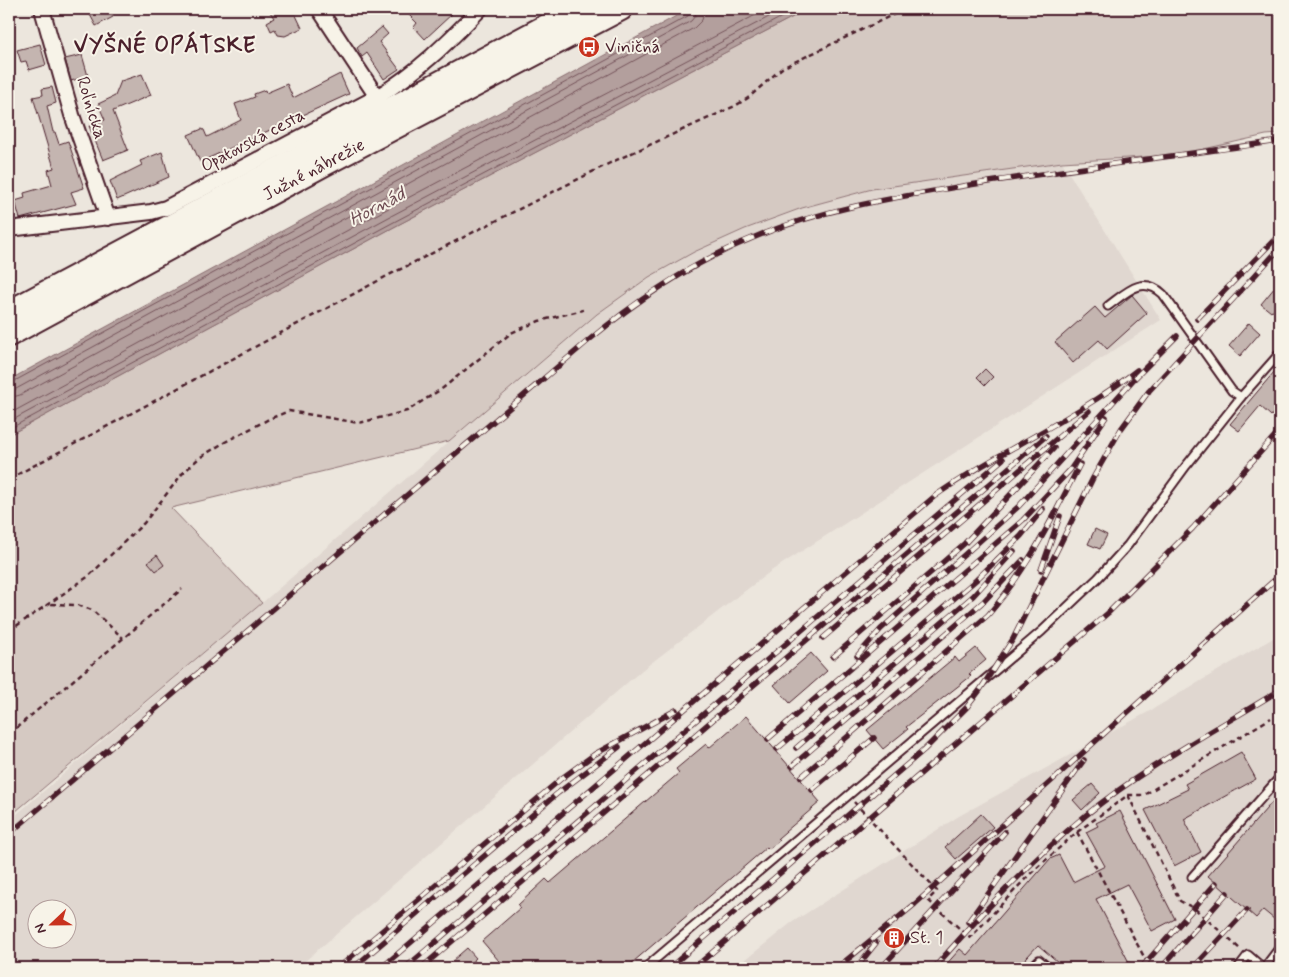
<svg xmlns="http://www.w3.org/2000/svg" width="1289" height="977" font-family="Mynerve,sans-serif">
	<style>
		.built { fill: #e0d7d0; fill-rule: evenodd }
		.green { fill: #d5c9c2; stroke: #907476 }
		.water { fill: #b39f9d; stroke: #896c6f }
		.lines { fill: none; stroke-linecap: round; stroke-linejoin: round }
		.shore { stroke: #745259; stroke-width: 1 }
		.building { fill: #c4b5b0; stroke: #4a1f2b }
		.service-casing { stroke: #4a1f2b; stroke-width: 11 }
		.minor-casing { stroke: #4a1f2b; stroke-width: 18 }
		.trunk-casing { stroke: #4a1f2b; stroke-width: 26 }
		.path { stroke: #4a1f2b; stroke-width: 2.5; stroke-dasharray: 5 4; stroke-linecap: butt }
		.service { stroke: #f7f3e8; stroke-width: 7 }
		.minor { stroke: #f7f3e8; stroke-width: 14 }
		.trunk { stroke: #f7f3e8; stroke-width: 22 }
		.rail-casing { stroke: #4a1f2b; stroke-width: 5.5 }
		.rail { stroke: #f7f3e8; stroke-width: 4; stroke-dasharray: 11; stroke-linecap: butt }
		.labels { text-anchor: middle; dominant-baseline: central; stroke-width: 4; stroke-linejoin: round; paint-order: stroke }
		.poi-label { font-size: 18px; fill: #4a1f2b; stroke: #f7f3e8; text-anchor: start }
		.street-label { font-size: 18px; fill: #4a1f2b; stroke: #f7f3e8 }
		.water-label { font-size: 19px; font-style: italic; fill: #6f4c53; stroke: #f7f3e8 }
		.district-label { font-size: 22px; font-weight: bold; letter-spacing: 1px; fill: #4a1f2b; stroke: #f7f3e8 }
	</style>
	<rect width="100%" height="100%" fill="#ece6dd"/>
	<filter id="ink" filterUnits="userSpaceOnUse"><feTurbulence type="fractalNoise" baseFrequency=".02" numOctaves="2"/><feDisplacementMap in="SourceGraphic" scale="10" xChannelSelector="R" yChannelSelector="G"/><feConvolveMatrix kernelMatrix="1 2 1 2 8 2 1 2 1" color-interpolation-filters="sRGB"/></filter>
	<g filter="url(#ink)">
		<g class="built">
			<path d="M1062 162 1161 320 771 571 642 670 297 968H9V821L597 314 649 277 694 252 745 229 802 208 872 189ZM38 910H68V940H38Z"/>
			<polygon points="1280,634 1280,968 735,968 791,923 959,816 1148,712"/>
		</g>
		<polygon class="green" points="808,9 1280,9 1280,134 1266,135 1177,155 1062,162 872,189 802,208 745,229 694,252 649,277 597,314 449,441 171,508 262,603 9,817 9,435 394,227"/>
		<polygon class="water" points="689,9 808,9 394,227 9,435 9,380"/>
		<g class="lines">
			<g class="shore">
				<polyline points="9,384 688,16 691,9"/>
				<polyline points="9,390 16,389 691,21 695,16 697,9"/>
				<polyline points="9,398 20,395 694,28 702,20 705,9"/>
				<polyline points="9,414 385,210 767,9"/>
				<polyline points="9,422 389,217 784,9"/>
				<polyline points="9,429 392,223 797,9"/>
			</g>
		</g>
		<g class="building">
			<polygon points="87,9 109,9 113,17 96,26"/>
			<polygon points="268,9 293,9 302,28 285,36 278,35 275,29 271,31 267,22 274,18"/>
			<polygon points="403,9 447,9 452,14 425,39 414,27 417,23"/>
			<polygon points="382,27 388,34 379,42 399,69 384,79 367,53 362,57 357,48"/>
			<polygon points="40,44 46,65 29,70 26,61 21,62 17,50"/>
			<polygon points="82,55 88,76 71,81 65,59"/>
			<polygon points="142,74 151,95 113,111 128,150 103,160 89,126 105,120 98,104 115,96 121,81"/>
			<polygon points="340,74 349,94 200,162 188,135 202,129 204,130 207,137 241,120 235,104 255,97 254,94 265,90 266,93 287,84 293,98"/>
			<polygon points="52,87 56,103 47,106 53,132 55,132 59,144 68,141 84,188 71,192 76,204 20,219 15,201 25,198 24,193 52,185 48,170 54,168 33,97 43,95 42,89"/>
			<polygon points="162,152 169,177 117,200 110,181 142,165 140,161"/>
			<polygon points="1280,281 1280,302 1271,312 1261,304"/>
			<polygon points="1132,295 1147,313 1107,349 1099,340 1073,363 1055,342 1095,307 1105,318"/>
			<polygon points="1249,323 1260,333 1240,356 1229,346"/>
			<polygon points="1280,365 1280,405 1271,416 1260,406 1239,431 1230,424"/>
			<polygon points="985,369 993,377 985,385 977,377"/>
			<polygon points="1095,529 1107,535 1100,549 1088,544"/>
			<polygon points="157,555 164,565 156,571 148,562"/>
			<polygon points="976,648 986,660 969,674 971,676 906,727 908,729 883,749 867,730 955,657 959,662"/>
			<polygon points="811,653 827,671 790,703 774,685"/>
			<polygon points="746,716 820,802 778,838 780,840 769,849 767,847 626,968 505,968 482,941 520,908 518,905 546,879 550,883 679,773 676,769 706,744 709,748"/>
			<polygon points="1241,752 1256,779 1184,819 1201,852 1174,866 1145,810 1188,789 1185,784"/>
			<polygon points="1092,784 1100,793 1082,810 1073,800"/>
			<polygon points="1280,793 1280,924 1263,910 1256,918 1208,876"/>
			<polygon points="1120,811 1175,919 1152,931 1127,884 1096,899 1132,968 1065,968 1038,945 1017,968 943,968 960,949 967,955 1050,859 1059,855 1073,882 1105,866 1086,832 1098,826 1096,823"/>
			<polygon points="981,814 993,827 956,859 945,847"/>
			<polygon points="467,948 476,958 465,968 444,968"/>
		</g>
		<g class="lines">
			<g class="service-casing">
				<g id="service">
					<path d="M1108 306C1127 292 1142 275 1163 294L1232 391 1241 397 1280 353"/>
					<polyline points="1192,877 1280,777"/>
					<polyline points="645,968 1042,631 1098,578 1128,545 1186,466 1241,397"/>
					<polyline points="1031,968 1039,960 1049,968"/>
					<polyline points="1238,968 1248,955 1263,968"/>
					<polyline points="1264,968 1280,947"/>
				</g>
			</g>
			<g class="minor-casing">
				<g id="minor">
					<polyline points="42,9 72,115 108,218"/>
					<polyline points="319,9 377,97"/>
					<path d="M9 229 151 212 166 208 377 97C419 71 446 44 480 9"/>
				</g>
			</g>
			<g class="trunk-casing">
				<g id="trunk">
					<polyline points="9,312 578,9"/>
					<polyline points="9,335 323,165 621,9"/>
				</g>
			</g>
			<g class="path">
				<polyline points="637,12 643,9"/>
				<polyline points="9,479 387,276 610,163 735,106 748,98 782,68 905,9"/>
				<polyline points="51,604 77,605 92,610 123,638"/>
				<polyline points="9,631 89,576 144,523 182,474 199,458 225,442 269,419 289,411 359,423 407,411 443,388 511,333 539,321 583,310"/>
				<polyline points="9,734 182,589"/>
				<polyline points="1128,795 1180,901 1194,908 1240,949"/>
				<polyline points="854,802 937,891 928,900 970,938 1029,875 1077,832 1128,795 1144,795 1271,718"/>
				<polyline points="1077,832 1150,968"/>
			</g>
			<use href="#service" class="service"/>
			<use href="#minor" class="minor"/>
			<use href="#trunk" class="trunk"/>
			<g class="rail-casing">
				<g id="rail">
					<polyline points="1197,319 1280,234"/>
					<polyline points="1135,378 1177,336"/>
					<polyline points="1041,570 1060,516"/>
					<polyline points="823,638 1089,411"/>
					<polyline points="857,656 881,629 1019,506 1134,379"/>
					<polyline points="833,657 965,543 1054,448"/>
					<polyline points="768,739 1023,520 1070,470 1106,417"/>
					<polyline points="796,748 973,596 1014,551"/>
					<polyline points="777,749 976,580 1021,536 1043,509"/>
					<polyline points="792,766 984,601 1023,560"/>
					<path d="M801 777 988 615C1028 569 1053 517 1080 464"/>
					<polyline points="812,790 874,738"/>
					<path d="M9 834 589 340C640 298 693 262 755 237 822 209 892 198 963 186 1069 169 1174 156 1280 141"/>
					<polyline points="968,922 1084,760"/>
					<polyline points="458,937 1046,436"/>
					<polyline points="338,968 562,778 595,754 676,710"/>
					<polyline points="353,968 558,793 619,747"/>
					<path d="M381 968 935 496C1000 450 1074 420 1137 370"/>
					<polyline points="405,968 1003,459"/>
					<polyline points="421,968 463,932"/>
					<polyline points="501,968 503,967"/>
					<polyline points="669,968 924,750 967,707 980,690 1013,639 1093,478 1121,429 1149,391 1280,248"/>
					<polyline points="694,968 1108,613 1193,528 1280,430"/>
					<polyline points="837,968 915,904 1280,575"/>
					<polyline points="856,968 876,943"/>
					<polyline points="881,968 1005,832"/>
					<path d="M934 968C981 914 1030 861 1086 815 1145 767 1215 730 1280 690"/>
					<polyline points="1141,968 1216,883"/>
					<polyline points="1161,968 1227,893"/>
					<polyline points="1193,968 1247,910"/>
				</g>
			</g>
			<use href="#rail" class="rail"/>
		</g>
	</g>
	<defs>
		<g id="bus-disc" transform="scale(1.125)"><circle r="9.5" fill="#c8321e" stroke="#f7f3e8"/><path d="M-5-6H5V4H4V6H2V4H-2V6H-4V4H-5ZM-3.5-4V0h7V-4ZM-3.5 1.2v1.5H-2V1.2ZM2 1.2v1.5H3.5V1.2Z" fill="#fff"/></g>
		<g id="building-disc" transform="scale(1.125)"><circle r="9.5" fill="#c8321e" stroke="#f7f3e8"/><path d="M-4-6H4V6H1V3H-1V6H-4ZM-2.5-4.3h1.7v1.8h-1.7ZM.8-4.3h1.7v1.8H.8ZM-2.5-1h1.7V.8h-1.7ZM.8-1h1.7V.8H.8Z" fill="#fff"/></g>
	</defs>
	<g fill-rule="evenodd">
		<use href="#bus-disc" x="589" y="47"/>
		<use href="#building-disc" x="894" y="938"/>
	</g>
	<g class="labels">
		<g class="poi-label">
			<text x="605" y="47">Viničná</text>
			<text x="910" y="938">St. 1</text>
		</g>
		<g class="street-label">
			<text transform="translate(91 108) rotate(73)">Roľnícka</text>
			<text transform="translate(253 141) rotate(-28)">Opatovská cesta</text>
			<text transform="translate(314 170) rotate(-28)">Južné nábrežie</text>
		</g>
		<g class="water-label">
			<text transform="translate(377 207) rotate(-28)">Hornád</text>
		</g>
		<g class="district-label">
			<text x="165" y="46">VYŠNÉ OPÁTSKE</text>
		</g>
	</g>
	<rect width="1289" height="977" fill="none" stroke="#f7f3e8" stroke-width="30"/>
	<rect x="15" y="15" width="1259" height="947" fill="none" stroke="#4a1f2b" stroke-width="2" filter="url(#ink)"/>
	<g transform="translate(52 924) rotate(248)"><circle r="24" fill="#f7f3e8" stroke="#b29e9c"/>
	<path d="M0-4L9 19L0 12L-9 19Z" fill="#c8321e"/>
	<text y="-8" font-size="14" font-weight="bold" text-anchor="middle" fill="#4a1f2b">N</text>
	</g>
</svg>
